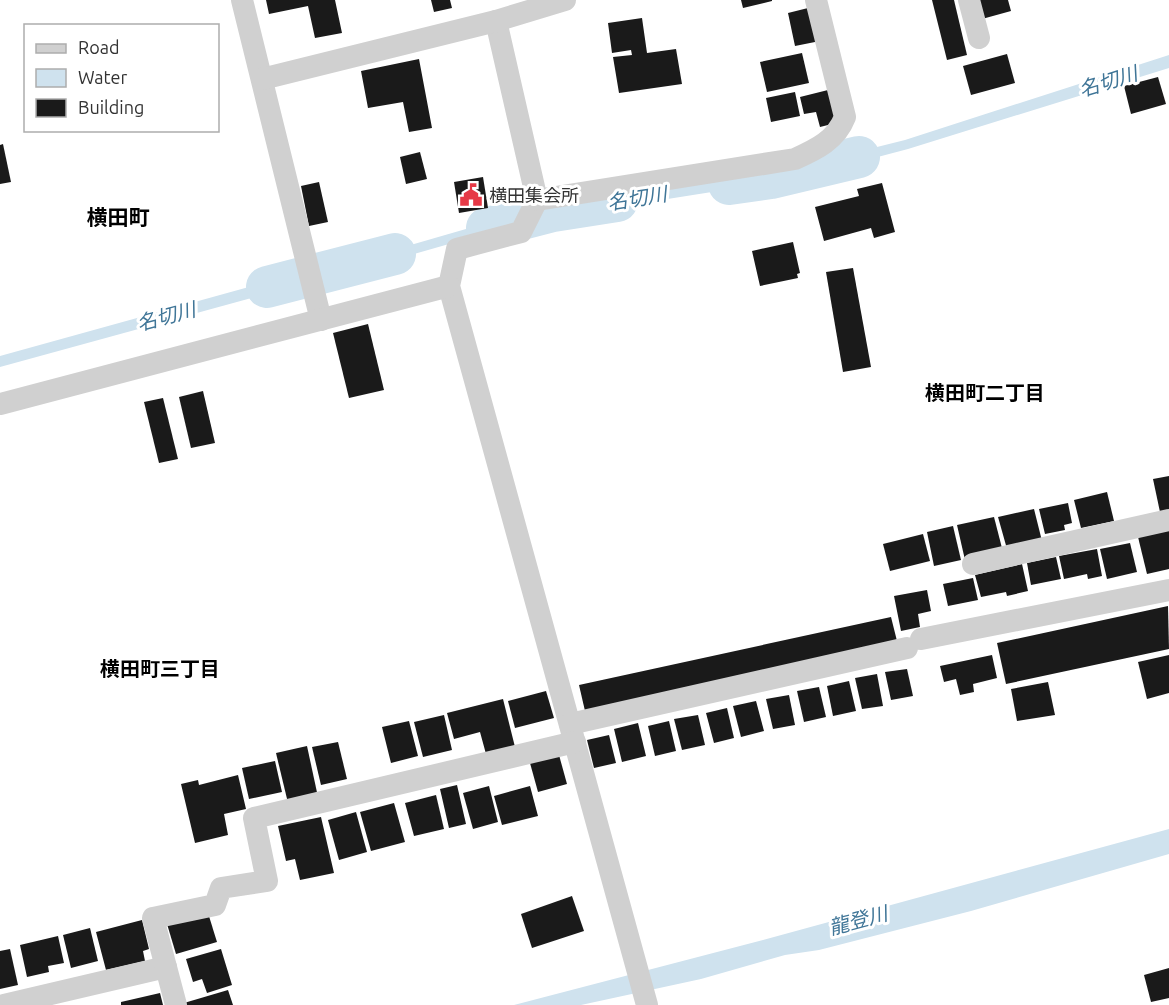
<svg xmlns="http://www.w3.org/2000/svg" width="1169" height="1005" font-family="Ubuntu,'Noto Sans JP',sans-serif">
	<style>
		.water { fill: #cfe2ee }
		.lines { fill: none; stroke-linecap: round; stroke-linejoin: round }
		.river { stroke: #cfe2ee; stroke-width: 42 }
		.building { fill: #1a1a1a }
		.minor { stroke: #d0d0d0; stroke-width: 22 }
		.labels { text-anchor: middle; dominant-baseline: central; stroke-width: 6; stroke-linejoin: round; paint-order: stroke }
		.poi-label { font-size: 18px; fill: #333; stroke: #fff; text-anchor: start }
		.water-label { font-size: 20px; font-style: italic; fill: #3f7597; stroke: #fff }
		.neighbourhood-label { font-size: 20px; font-weight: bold; fill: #000; stroke: #fff }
		.quarter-label { font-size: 21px; font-weight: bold; fill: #000; stroke: #fff }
	</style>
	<rect width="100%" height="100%" fill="#fff"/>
	<g class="water">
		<polygon points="1169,55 1169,68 908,149 802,177 801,166 905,140"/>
		<polygon points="785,168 787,180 560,216 559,205"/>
		<polygon points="518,214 522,223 341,275 338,266"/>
		<polygon points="303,272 306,283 0,367 0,356"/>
		<polygon points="1169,829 1169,854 971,911 819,950 785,955 701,979 581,1005 514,1005 763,940"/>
	</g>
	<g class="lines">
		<g class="river">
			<polyline points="729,184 771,178 859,157"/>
			<polyline points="487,228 553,211 617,201"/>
			<polyline points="267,287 395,254"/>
		</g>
	</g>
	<g class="building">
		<polygon points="266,0 335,0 342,33 315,38 308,6 269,14"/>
		<polygon points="431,0 450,0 452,8 434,12"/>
		<polygon points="741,0 772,0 772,1 743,8"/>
		<polygon points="932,0 954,0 967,55 947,60"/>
		<polygon points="976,0 1008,0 1011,11 982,19"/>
		<polygon points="812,7 820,41 795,46 788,13"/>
		<polygon points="642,18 647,53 676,49 682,84 619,93 613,57 632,55 631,50 612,53 608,23"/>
		<polygon points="802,53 809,83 767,92 760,62"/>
		<polygon points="1007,54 1015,83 971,95 963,66"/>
		<polygon points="419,59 432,128 409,132 403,102 368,108 361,71"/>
		<polygon points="1158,77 1166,104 1131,114 1124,86"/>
		<polygon points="828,90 836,123 820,127 816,112 804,114 800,97"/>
		<polygon points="795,92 800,116 771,122 766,98"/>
		<polygon points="3,144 11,182 0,184 0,145"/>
		<polygon points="420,152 427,179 406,184 400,157"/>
		<polygon points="483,177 488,208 459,213 454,182"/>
		<polygon points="319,182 328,222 309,226 301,186"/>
		<polygon points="882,183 895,232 874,238 871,228 824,241 815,207 859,196 857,189"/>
		<polygon points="793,242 800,273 797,274 798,278 760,286 752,251"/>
		<polygon points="853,268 871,367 843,372 826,272"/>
		<polygon points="368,324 384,390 349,398 333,333"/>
		<polygon points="203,391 215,443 191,448 179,397"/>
		<polygon points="163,398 178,459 159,463 144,402"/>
		<polygon points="1169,476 1169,510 1160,512 1153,479"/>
		<polygon points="1107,492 1114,521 1081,528 1074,500"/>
		<polygon points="1068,503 1072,523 1064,525 1065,530 1045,534 1039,509"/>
		<polygon points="1034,509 1042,541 1007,549 998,517"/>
		<polygon points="994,517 1003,552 965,560 957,525"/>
		<polygon points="953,526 961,560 934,566 927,532"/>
		<polygon points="1169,529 1169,569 1147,574 1138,537"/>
		<polygon points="923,534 930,561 890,571 883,544"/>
		<polygon points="1130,543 1137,572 1107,579 1100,549"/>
		<polygon points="1097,549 1102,576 1088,579 1087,574 1064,579 1059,556"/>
		<polygon points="1056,557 1061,579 1031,585 1027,563"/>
		<polygon points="1022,564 1028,591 1007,596 1006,592 981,597 975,575"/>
		<polygon points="973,578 978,600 948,606 943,584"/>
		<polygon points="927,590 931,611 918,614 920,627 901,631 894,596"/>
		<polygon points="1168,606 1169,649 1006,684 997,643"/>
		<polygon points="891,617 897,641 585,711 579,685"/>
		<polygon points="992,655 997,678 973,684 974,692 960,695 956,679 944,682 940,666"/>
		<polygon points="1169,655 1169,693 1147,699 1138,662"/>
		<polygon points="907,669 913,696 891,700 885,672"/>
		<polygon points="877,674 883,706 862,709 855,678"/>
		<polygon points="849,681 856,711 833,716 827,686"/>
		<polygon points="1048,682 1055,715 1017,721 1011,689"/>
		<polygon points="819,687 826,717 804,722 797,691"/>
		<polygon points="546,691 554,718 515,728 508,701"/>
		<polygon points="789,695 795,725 773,729 766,699"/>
		<polygon points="503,699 515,747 486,754 480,732 454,739 447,713"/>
		<polygon points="756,701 764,731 741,737 733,706"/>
		<polygon points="727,708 734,738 714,743 706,713"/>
		<polygon points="444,715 452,750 423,757 414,722"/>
		<polygon points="698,715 705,745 682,750 674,719"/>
		<polygon points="409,721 418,756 391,763 382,727"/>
		<polygon points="669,721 676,751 655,756 648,726"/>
		<polygon points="638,723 646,756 622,762 614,729"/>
		<polygon points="609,735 616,763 594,768 587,740"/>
		<polygon points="338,742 347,779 321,785 312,747"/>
		<polygon points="307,746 318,797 288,803 276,753"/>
		<polygon points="559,755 567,784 538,792 530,763"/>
		<polygon points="275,761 282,792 249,799 242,768"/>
		<polygon points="238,775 246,809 224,814 228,835 195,843 181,784 198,780 199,785"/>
		<polygon points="457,785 466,824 449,828 440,789"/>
		<polygon points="489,786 498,822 473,829 463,793"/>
		<polygon points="530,786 538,816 502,825 494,796"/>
		<polygon points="436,795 444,829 414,836 405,803"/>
		<polygon points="394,803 405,842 371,851 360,812"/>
		<polygon points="356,812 367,852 339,860 328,820"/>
		<polygon points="321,817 334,873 300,880 295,859 286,861 278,826"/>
		<polygon points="572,896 584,931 532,948 521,914"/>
		<polygon points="208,913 217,942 176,954 167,924"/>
		<polygon points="142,920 149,949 143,951 145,961 106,970 96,932"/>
		<polygon points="90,928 98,961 71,968 63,935"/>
		<polygon points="58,936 64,963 48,966 49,972 27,977 20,945"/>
		<polygon points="10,949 18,985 0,989 0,951"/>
		<polygon points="221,949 232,985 207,993 202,979 193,982 186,959"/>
		<polygon points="1169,968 1169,998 1151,1002 1144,975"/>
		<polygon points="228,990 233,1005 184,1005 184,1003"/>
		<polygon points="160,993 163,1005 121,1005 121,1002"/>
	</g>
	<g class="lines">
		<g class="minor">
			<polyline points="242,0 321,320"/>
			<polyline points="969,0 979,38"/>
			<polyline points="496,21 537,200 521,232 457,249 449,286 647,1005"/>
			<polyline points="262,79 496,21 565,0"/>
			<path d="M537 200 795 159C817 149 836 140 845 117L816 0"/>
			<polyline points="0,404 449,286"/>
			<polyline points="973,564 1169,520"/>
			<polyline points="921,639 1169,590"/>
			<polyline points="570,724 907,648"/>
			<polyline points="4,1005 166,967"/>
			<polyline points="176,1005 153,918 215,905 221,888 267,881 254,818 575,742"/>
		</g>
	</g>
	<defs>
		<g id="civic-bare" transform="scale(1.8)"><path d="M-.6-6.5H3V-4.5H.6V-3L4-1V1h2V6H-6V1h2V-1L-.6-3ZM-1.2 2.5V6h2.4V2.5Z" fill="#e63946" stroke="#fff" stroke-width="2.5" paint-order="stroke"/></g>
	</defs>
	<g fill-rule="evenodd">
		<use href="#civic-bare" x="471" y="195"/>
	</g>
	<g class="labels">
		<g class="poi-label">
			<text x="489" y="195">横田集会所</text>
		</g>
		<g class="water-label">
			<text transform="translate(1108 81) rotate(-17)">名切川</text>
			<text transform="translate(637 198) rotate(-9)">名切川</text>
			<text transform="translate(166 316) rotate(-15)">名切川</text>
			<text transform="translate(858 920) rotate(-15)">龍登川</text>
		</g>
		<g class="neighbourhood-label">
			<text x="985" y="392">横田町二丁目</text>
			<text x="160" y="668">横田町三丁目</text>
		</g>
		<g class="quarter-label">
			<text x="118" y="217">横田町</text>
		</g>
	</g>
	<rect x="24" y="24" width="195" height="108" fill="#ffffff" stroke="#adadad" stroke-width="1.5"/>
	<rect x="36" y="44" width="30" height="9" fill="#d0d0d0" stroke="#adadad" stroke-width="1.5"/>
	<text x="78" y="54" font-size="18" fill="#333333">Road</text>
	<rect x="36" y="69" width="30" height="18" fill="#cfe2ee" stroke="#adadad" stroke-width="1.5"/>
	<text x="78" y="84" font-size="18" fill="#333333">Water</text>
	<rect x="36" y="99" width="30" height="18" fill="#1a1a1a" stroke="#adadad" stroke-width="1.5"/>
	<text x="78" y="114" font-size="18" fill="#333333">Building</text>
</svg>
